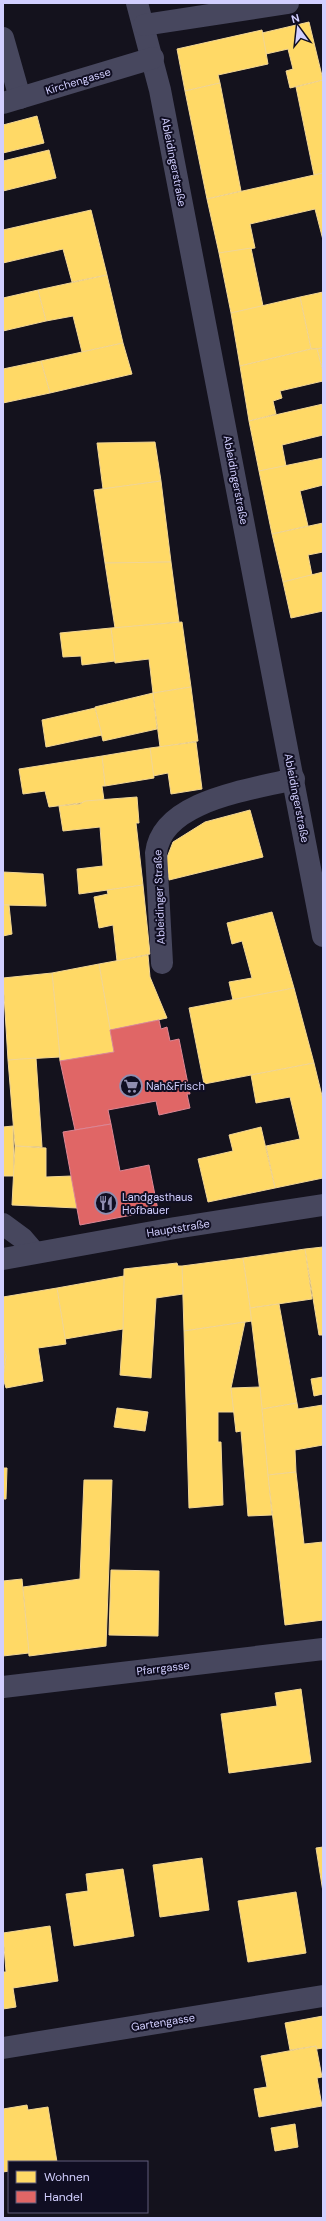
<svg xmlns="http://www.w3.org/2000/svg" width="326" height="2221" font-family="'DM Sans',sans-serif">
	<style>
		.homes { fill: #ffd966; stroke: #f2d694 }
		.shops { fill: #e06666; stroke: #dc8694 }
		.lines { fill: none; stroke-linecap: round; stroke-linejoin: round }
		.minor { stroke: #47475e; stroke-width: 22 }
		.labels { text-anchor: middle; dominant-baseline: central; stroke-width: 4; stroke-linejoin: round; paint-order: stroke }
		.street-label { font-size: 11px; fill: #d2cfff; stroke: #100e22 }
		.poi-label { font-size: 11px; fill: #d2cfff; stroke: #100e22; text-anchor: start }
	</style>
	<rect width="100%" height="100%" fill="#14121d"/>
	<g class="homes">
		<polygon points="309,22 323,80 290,88 286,71 293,69 288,49 266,54 262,33"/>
		<polygon points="262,30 268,64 218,75 220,83 185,91 177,49"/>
		<polygon points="323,80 323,173 314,175 296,87"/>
		<polygon points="220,83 241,191 207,199 185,91"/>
		<polygon points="37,116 44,143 3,153 3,125"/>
		<polygon points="49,150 56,178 3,191 3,161"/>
		<polygon points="323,173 323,240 315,209 250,224 255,248 219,253 207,199"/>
		<polygon points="91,210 107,275 72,282 63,249 3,263 3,230"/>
		<polygon points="251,248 263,306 231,313 219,253"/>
		<polygon points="107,275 123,343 82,352 73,316 46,321 38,290"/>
		<polygon points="38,290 46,321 3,331 3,298"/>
		<polygon points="323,292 323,348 311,349 300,297"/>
		<polygon points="300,297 311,349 240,366 231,313"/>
		<polygon points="123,343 132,374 50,393 41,361"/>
		<polygon points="323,348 323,372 317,349"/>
		<polygon points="311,349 317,349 323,372 323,381 280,391 282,398 273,401 276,414 249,421 240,366"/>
		<polygon points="41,361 50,393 3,403 3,369"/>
		<polygon points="323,404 323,435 282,445 286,466 259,471 249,421"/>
		<polygon points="155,442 161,481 103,489 97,443"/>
		<polygon points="323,458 323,485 300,491 308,526 272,534 259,471"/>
		<polygon points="161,481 171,562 105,563 94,490"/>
		<polygon points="323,523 323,552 308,555 312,575 283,582 272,534"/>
		<polygon points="171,562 179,622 115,628 105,563"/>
		<polygon points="323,572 323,611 291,618 283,582"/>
		<polygon points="182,622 191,687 153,693 149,659 115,663 111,628"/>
		<polygon points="111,628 115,661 82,665 81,656 63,657 60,633"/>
		<polygon points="191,687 198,741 160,747 153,693"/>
		<polygon points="153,693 157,729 103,741 95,707"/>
		<polygon points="95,708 102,735 46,747 42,720"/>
		<polygon points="196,742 202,789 171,794 168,773 153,776 150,748"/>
		<polygon points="150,748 154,778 105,786 102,756"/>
		<polygon points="102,756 105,786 102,786 104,800 49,807 45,791 23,794 19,769"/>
		<polygon points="137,797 139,823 136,823 143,885 79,894 77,869 103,866 100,827 63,831 59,806 80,804 85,801"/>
		<polygon points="250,810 263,857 169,880 166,860 173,842 205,822"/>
		<polygon points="3,872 43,874 46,906 3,905"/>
		<polygon points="143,885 150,954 117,961 113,925 99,928 94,897 108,894 107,890"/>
		<polygon points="3,905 9,905 12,934 3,936"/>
		<polygon points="272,912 294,988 233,1000 229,982 252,978 242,941 232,944 227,923"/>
		<polygon points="148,955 150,977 167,1018 110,1030 99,964"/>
		<polygon points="99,964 114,1052 60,1061 52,973"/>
		<polygon points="52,973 60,1057 8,1060 3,978"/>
		<polygon points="294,988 314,1063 204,1084 189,1008"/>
		<polygon points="36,1058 42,1147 15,1146 8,1060"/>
		<polygon points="314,1063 323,1100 323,1178 275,1188 266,1146 300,1139 290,1097 256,1103 251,1075"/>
		<polygon points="13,1126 14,1176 3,1176 3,1127"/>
		<polygon points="261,1127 275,1188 208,1202 198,1159 233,1151 229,1135"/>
		<polygon points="15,1146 46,1148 46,1177 72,1176 77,1208 12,1205"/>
		<polygon points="323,1247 323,1335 319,1335 305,1249"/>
		<polygon points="305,1249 312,1299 250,1308 243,1258"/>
		<polygon points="243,1258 252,1321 184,1331 182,1266"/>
		<polygon points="177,1263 178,1266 182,1266 183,1294 156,1298 151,1378 120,1375 123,1329 124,1269"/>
		<polygon points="124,1276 123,1329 65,1339 57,1288"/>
		<polygon points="57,1288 66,1344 38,1348 43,1381 6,1388 3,1378 6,1356 3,1348 3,1297"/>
		<polygon points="279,1304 297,1403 262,1409 250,1308"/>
		<polygon points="245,1322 231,1388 234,1412 218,1412 218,1442 221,1442 223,1505 189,1508 184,1331"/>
		<polygon points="3,1348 6,1356 3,1378"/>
		<polygon points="323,1377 323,1394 314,1396 311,1379"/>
		<polygon points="260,1387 272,1515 248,1516 241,1431 236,1432 231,1388"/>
		<polygon points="297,1403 298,1409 323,1405 323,1445 295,1450 296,1472 268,1475 262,1409"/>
		<polygon points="117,1408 148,1412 145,1431 114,1427"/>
		<polygon points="3,1468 7,1468 6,1499 3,1499"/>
		<polygon points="296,1472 304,1544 323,1542 323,1620 285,1625 268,1475"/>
		<polygon points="84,1480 112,1480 106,1646 29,1656 23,1587 80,1579"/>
		<polygon points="111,1570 159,1571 158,1636 109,1635"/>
		<polygon points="22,1579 29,1653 3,1656 3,1581"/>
		<polygon points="301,1689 311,1762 229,1773 221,1714 277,1706 275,1693"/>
		<polygon points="323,1847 323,1892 316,1848"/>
		<polygon points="202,1858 209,1910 160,1917 153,1865"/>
		<polygon points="123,1869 134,1936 74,1946 66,1894 88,1891 86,1874"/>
		<polygon points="296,1892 306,1953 248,1962 238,1901"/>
		<polygon points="50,1926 58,1981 13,1988 16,2007 3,2009 3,1972 6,1972 3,1933"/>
		<polygon points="323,2016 323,2048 317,2049 316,2046 290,2050 285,2023"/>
		<polygon points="316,2046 322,2077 317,2078 322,2106 259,2117 254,2089 267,2087 261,2056"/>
		<polygon points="27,2105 28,2110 48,2107 57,2162 9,2162 9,2171 3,2172 3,2109"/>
		<polygon points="295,2124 298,2147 275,2151 271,2128"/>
	</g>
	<g class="shops">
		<polygon points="159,1020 161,1029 167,1027 170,1041 179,1039 190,1094 187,1094 190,1108 159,1115 156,1101 108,1110 111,1124 75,1130 60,1061 114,1052 110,1030"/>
		<polygon points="111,1124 120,1171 149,1165 158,1210 80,1225 63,1132"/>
	</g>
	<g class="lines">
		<g class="minor">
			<polyline points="137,3 160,90 323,936"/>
			<polyline points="144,25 288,3"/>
			<polyline points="3,38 20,98"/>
			<polyline points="3,103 153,58"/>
			<path d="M162 963 156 853C162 800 251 790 294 779"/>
			<polyline points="3,1224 22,1238 34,1252"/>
			<polyline points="3,1259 175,1228 323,1205"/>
			<polyline points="3,1687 323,1649"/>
			<polyline points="3,2048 323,1996"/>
		</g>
	</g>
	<defs>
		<g id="supermarket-ring" transform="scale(1.15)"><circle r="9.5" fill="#100e22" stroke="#908db0" stroke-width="1.5"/><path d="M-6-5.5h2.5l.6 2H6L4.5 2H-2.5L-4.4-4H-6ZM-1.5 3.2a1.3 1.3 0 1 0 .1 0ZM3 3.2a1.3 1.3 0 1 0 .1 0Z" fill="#908db0"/></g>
		<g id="restaurant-ring" transform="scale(1.15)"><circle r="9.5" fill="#100e22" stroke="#908db0" stroke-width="1.5"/><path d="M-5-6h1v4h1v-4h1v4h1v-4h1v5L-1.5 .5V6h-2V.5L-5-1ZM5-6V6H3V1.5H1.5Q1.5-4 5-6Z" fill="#908db0"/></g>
	</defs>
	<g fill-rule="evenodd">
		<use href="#supermarket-ring" x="131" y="1086"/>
		<use href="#restaurant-ring" x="106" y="1203"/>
	</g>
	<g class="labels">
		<g class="street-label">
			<text transform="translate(78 81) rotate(-17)">Kirchengasse</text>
			<text transform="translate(174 162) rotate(79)">Ableidingerstraße</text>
			<text transform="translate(236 480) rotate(79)">Ableidingerstraße</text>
			<text transform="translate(297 798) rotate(79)">Ableidingerstraße</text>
			<text transform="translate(159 897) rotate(-92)">Ableidinger Straße</text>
			<text transform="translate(178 1228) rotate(-9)">Hauptstraße</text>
			<text transform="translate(163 1668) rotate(-7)">Pfarrgasse</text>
			<text transform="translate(163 2022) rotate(-9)">Gartengasse</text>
		</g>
		<g class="poi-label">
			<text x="146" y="1086">Nah&amp;Frisch</text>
			<text x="122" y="1197">Landgasthaus<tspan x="122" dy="13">Hofbauer</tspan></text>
		</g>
	</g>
	<rect width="326" height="2221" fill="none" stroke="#d2cfff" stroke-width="8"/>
	<rect x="8" y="2161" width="140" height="52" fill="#100e22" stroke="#5e5b7a"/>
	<rect x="16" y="2171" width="20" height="12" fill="#ffd966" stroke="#5e5b7a"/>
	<text x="44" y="2181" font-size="12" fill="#d2cfff">Wohnen</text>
	<rect x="16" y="2191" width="20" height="12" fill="#e06666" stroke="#5e5b7a"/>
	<text x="44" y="2201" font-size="12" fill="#d2cfff">Handel</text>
	<g transform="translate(298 28) rotate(345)" stroke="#100e22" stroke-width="3" paint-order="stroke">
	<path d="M0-3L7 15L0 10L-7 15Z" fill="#d2cfff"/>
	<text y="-6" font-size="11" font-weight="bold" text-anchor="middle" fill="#d2cfff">N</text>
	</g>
</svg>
